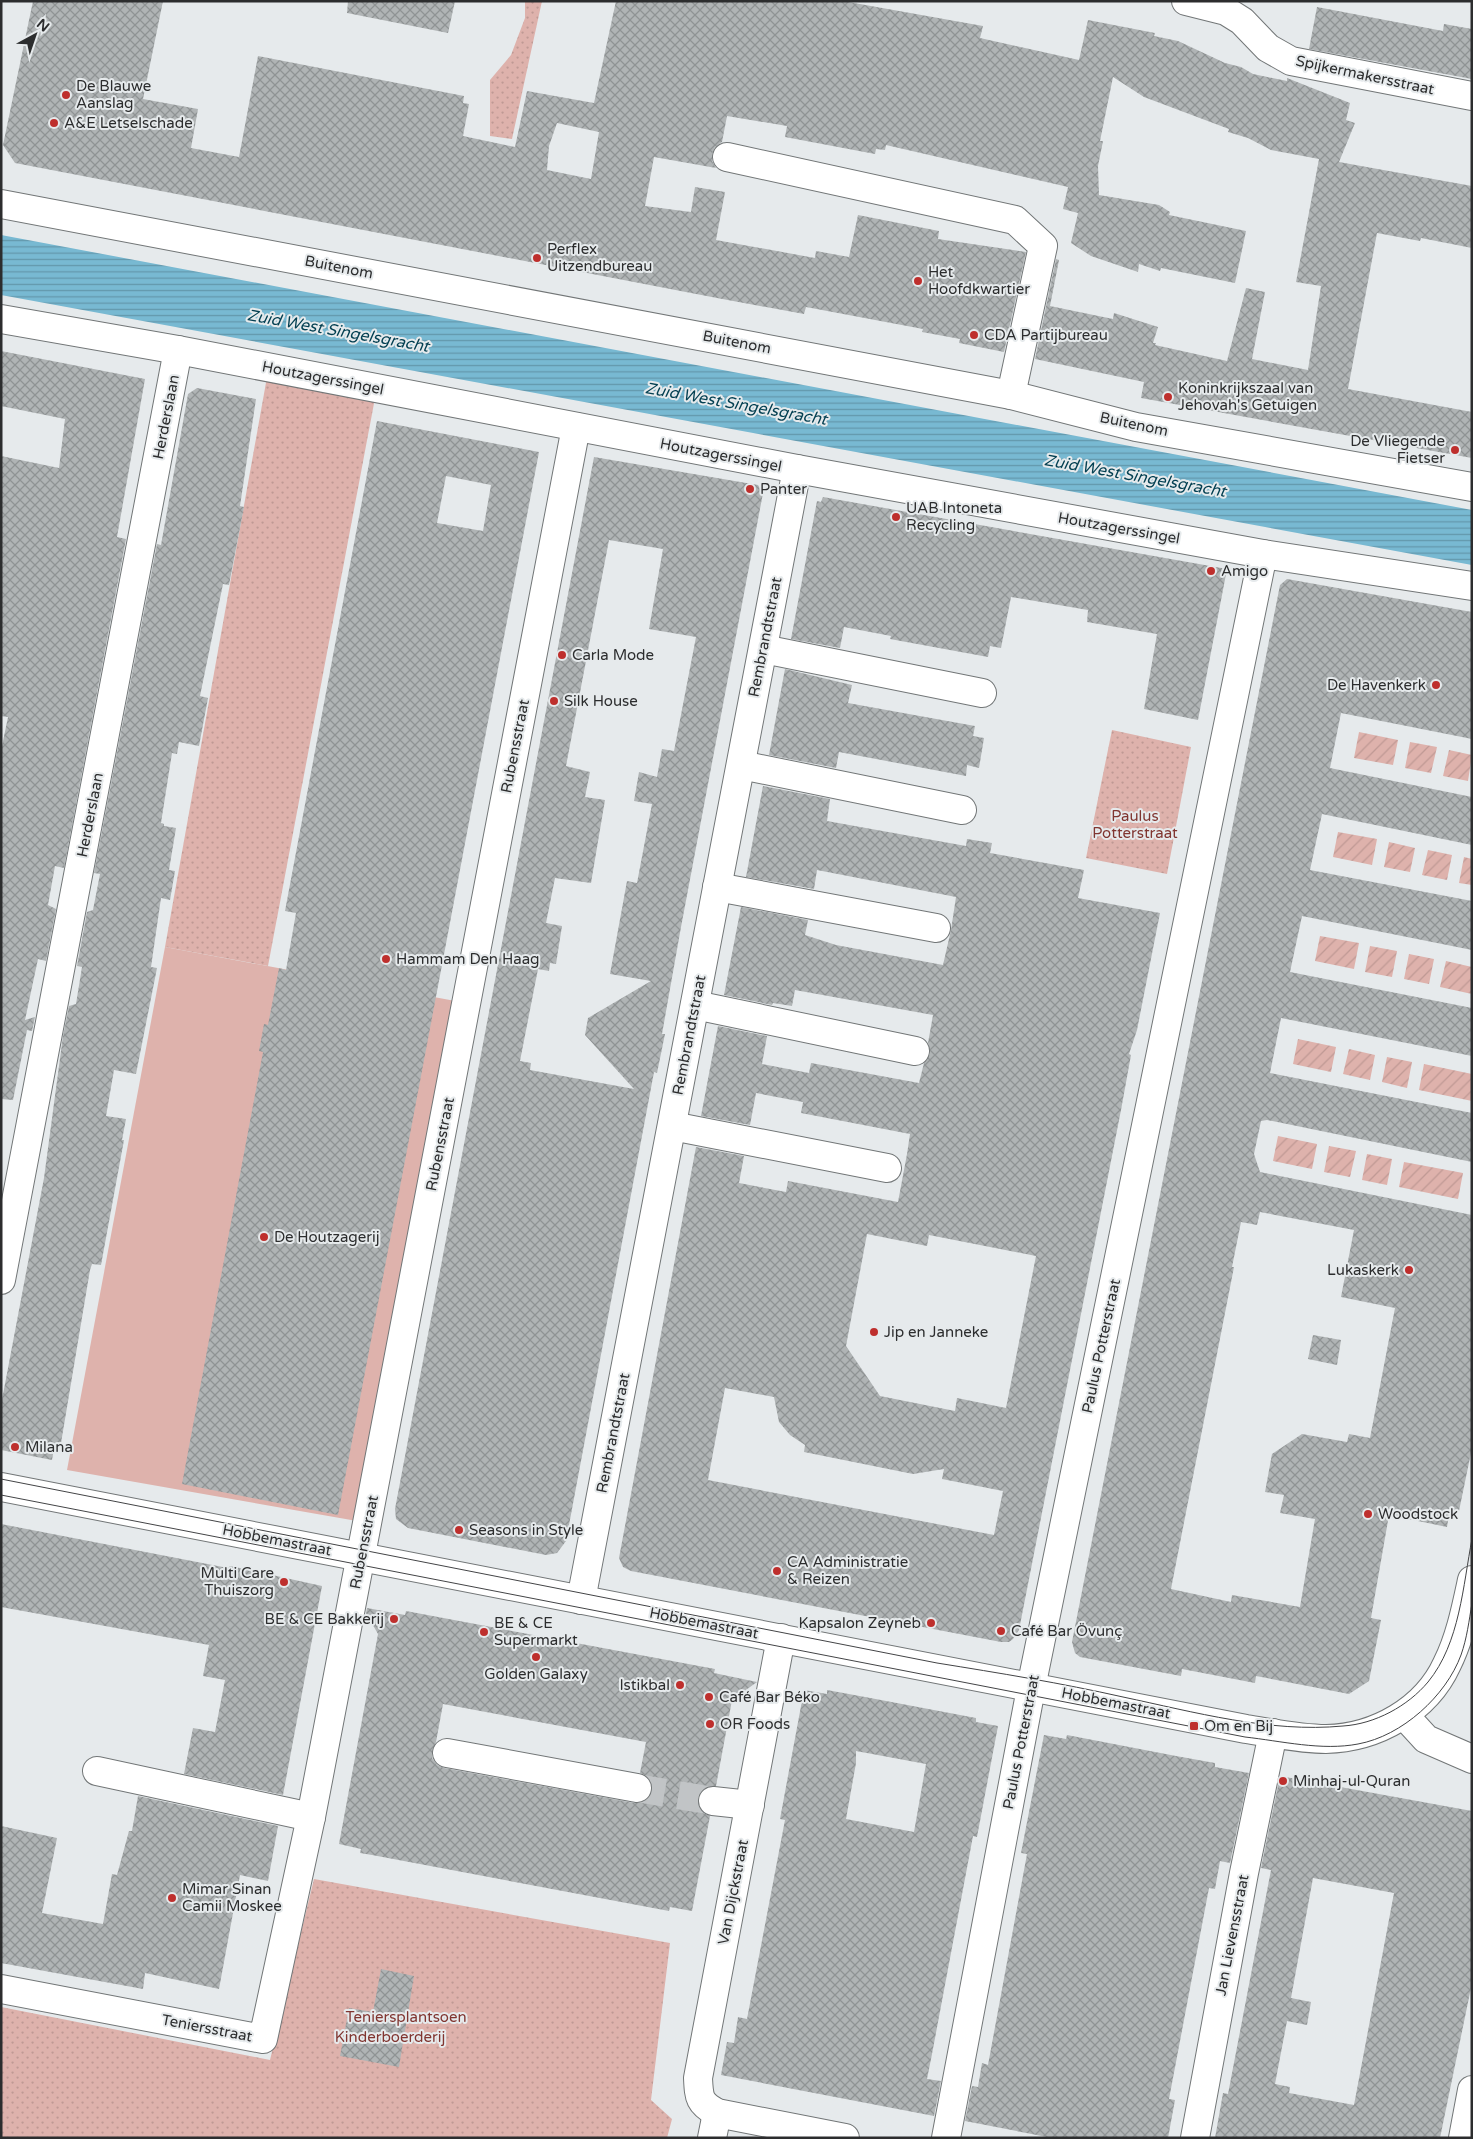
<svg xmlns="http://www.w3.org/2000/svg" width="1473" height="2139" font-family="'Varela Round',sans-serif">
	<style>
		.grass { fill: url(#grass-dots) }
		.garden { fill: url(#garden-furrows) }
		.pitch { fill: #deb2ac }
		.water { fill: url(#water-rules) }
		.building { fill: url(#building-cross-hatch); fill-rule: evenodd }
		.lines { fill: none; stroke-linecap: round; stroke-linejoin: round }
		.minor-tunnel { stroke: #c1c4c6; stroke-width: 28; stroke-dasharray: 28 14; stroke-linecap: butt }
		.minor-casing { stroke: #727677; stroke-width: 30 }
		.minor { stroke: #fff; stroke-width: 28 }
		.tram { stroke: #434446; stroke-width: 1 }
		.poi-dot { fill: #be2f2d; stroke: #e6eaec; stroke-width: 2 }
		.labels { text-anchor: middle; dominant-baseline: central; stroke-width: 4; stroke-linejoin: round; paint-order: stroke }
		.street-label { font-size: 15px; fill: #2c2d2e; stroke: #e6eaec }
		.poi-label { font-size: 15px; fill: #2c2d2e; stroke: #e6eaec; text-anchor: start }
		.park-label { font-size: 15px; fill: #803530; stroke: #e6eaec }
		.water-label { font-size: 16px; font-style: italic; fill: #044052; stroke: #e6eaec }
	</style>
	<defs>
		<pattern id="grass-dots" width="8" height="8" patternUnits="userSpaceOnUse" patternTransform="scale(1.25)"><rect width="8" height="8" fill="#deb2ac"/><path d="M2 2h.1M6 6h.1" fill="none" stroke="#bf9994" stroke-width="1.8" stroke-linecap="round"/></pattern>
		<pattern id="garden-furrows" width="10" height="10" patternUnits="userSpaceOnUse" patternTransform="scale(1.25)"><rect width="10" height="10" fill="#deb2ac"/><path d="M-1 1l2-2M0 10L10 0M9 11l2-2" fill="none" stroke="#bf9994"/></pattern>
		<pattern id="water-rules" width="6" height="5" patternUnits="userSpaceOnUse" patternTransform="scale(1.25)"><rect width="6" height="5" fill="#78b9d2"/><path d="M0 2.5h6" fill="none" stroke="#6397ab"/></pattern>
		<pattern id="building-cross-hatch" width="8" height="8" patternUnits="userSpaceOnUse" patternTransform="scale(1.25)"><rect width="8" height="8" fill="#b0b4b5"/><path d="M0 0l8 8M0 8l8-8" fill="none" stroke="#8f9394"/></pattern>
	</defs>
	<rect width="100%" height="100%" fill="#e6eaec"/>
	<g class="grass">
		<polygon points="525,1 542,1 512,139 490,136 490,80 511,55 525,18"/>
		<polygon points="267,377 375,398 268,966 165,947"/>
		<polygon points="1112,730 1191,747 1167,874 1086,858"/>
		<polygon points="314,1879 670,1943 651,2100 672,2119 667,2138 1,2138 1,2007 270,2060"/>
	</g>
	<g class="garden">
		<polygon points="1359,732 1398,740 1393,765 1354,758"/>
		<polygon points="1410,742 1437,747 1431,773 1405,768"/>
		<polygon points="1449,750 1472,755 1468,781 1443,776"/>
		<polygon points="1338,832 1377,839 1372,865 1333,857"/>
		<polygon points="1389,842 1415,848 1410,872 1384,867"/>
		<polygon points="1428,850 1452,855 1447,880 1422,875"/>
		<polygon points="1464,857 1472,859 1472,885 1459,883"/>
		<polygon points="1320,936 1359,943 1354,969 1315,961"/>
		<polygon points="1370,946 1397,951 1392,977 1365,972"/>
		<polygon points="1409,954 1434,959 1429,984 1404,979"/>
		<polygon points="1446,961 1472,967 1472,994 1440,987"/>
		<polygon points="1298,1039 1336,1047 1331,1072 1293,1064"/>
		<polygon points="1349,1049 1375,1055 1370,1080 1343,1074"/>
		<polygon points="1387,1057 1412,1062 1407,1088 1382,1082"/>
		<polygon points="1424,1064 1472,1074 1472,1101 1419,1090"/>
		<polygon points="1278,1136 1317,1144 1312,1169 1273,1161"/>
		<polygon points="1329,1146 1356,1151 1350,1177 1324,1172"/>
		<polygon points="1367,1154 1392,1159 1387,1185 1362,1180"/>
		<polygon points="1404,1162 1463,1173 1458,1199 1399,1187"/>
	</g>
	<polygon class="pitch" points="165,947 466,1003 357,1521 67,1470"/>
	<polygon class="water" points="1,235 1472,510 1472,565 1,295"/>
	<g class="building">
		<path d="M33 1H163L143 99 198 109 191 148 239 157 258 56 464 96 463 103 469 104 463 136 515 147 527 91 594 103 616 1H843L983 26 980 38 1079 60 1088 20 1155 33 1154 36 1178 41 1225 63 1241 67 1253 74 1287 81V78L1350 103 1346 120 1355 123 1339 162 1472 186V248L1421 238 1420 241 1377 233 1348 389 1472 412V458L1141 398 1144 382 1035 359 1056 259 1059 260 1050 306 1113 319 1114 313 1158 327 1153 343H1156L1155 345 1227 361 1246 288 1265 292 1252 359 1308 370 1321 286 1296 282 1319 159 1271 150 1248 138 1228 132 1229 129 1144 97 1113 77 1100 141H1103L1098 166 1099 195 1159 205 1170 212 1169 215 1246 231 1235 283 1161 268 1160 271 1139 264 1138 272 1091 256 1071 243 1078 213 1063 209 1068 187 886 145 885 150 876 149 875 154 785 137 787 126 727 116 722 142 715 147 712 154V161L716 168 654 157 645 206 691 212 695 187 725 192 716 240 815 258 816 251 849 257 858 215 939 231 938 239 1026 252 1004 352 959 343 960 339 922 332 923 329 806 307 804 314 717 298 15 163 3 145ZM557 123 599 132 591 179 547 170 549 146Z"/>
		<polygon points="348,1 455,1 448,33 347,13"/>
		<polygon points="1317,7 1443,31 1444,24 1472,29 1472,79 1309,49"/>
		<polygon points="1,351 145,379 117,537 126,539 64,868 55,866 48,905 56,909 46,961 38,959 25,1020 35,1017 32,1031 27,1030 13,1100 1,1099 1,751 8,717 1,716 1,456 59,468 65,419 1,406"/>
		<polygon points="197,388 256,399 240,506 244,507 229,585 223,584 200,696 208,698 199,746 179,742 177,754 172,753 161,823 164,824 164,826 176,828 169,870 175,871 170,900 161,898 151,967 157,968 136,1074 114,1070 106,1116 126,1119 122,1140 124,1140 101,1265 92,1264 90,1270 61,1443 55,1443 52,1460 1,1450 1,1405 44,1178 63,1036 69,1006 76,1004 82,967 77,966 87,912 93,910 100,874 94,873 157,544 161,545 188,394"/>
		<path d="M377 421 539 452 338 1515 182 1484 263 1052 259 1051 264 1024 268 1025 279 968 286 970 296 913 285 911ZM446 476 491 485 483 531 437 523Z"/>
		<path d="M594 457 758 485 763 493 681 927 662 1034H665L657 1073 654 1072 566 1541 557 1553 546 1555 408 1528 396 1519 395 1509ZM609 540 663 549 649 629 696 637 674 751 662 749 657 777 639 772 634 801 652 804 637 883 627 881 610 974 651 981 588 1018 585 1035 634 1089 530 1070 531 1063 520 1061 538 969 549 971 550 963 556 964 562 926 546 923 555 878 591 883 605 800 585 797 590 772 566 766Z"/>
		<polygon points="823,497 1227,569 1198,720 1144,709 1157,634 1087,622 1088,610 1011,597 1001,648 990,646 988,657 890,639 891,636 844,627 840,648 791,639 817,501 821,502"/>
		<path d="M1287 579 1472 612V739L1341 713 1330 768 1472 797V845L1322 814 1310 870 1472 901V950L1302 916 1290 972 1472 1008V1056L1281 1018 1270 1073 1472 1113V1162L1267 1120 1261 1121 1254 1154 1260 1172 1472 1215V1448L1459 1511 1450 1509 1447 1527 1389 1515 1371 1618 1381 1620 1369 1681 1349 1694 1256 1676 1255 1683 1182 1669 1181 1676 1080 1657 1075 1653 1072 1642 1280 585ZM1260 1212 1354 1230 1341 1297 1395 1308 1370 1438 1349 1434 1347 1442 1302 1434 1272 1454 1265 1492 1284 1495 1280 1513 1315 1519 1300 1607 1232 1595 1231 1602 1171 1589 1234 1267H1232L1241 1222 1257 1225Z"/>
		<polygon points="785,669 852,685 848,703 975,726 973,736 984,738 979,768 967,765 966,776 839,752 836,768 769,755"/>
		<path d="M763 786 830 799 827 821 966 846 967 839 992 843 990 853 1084 870 1078 898 1160 913 1137 1030 1129 1054 1131 1055 1121 1110 1019 1630 1013 1639 1009 1642H1001L631 1571 623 1567 619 1558 696 1147 744 1156 739 1183 786 1192 788 1181 898 1202 907 1154 910 1134 801 1113 803 1102 756 1093 750 1125 701 1116 718 1026 767 1036 762 1064 809 1073 811 1063 919 1083 924 1063 930 1054 928 1043 933 1015 795 990 792 1006 773 1003 772 1005 724 995 741 907 808 920 805 935 836 945 943 965 951 930 956 897 817 870 814 889 746 877ZM867 1234 927 1246 929 1235 1036 1256 1006 1408 957 1398 955 1411 880 1396 846 1346ZM725 1388 774 1397 779 1422 790 1435 805 1445 804 1452 913 1474 944 1469 942 1479 1003 1491 994 1535 708 1480Z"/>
		<polygon points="1313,1335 1341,1340 1337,1365 1308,1359"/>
		<polygon points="1,1524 228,1568 230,1566 240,1568 322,1586 283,1795 184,1774 193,1728 215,1732 225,1680 203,1676 209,1645 1,1607"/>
		<path d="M367 1608 405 1615 406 1611 715 1669 714 1673 757 1682 732 1700 716 1786 706 1787 701 1791 698 1799 699 1808 703 1813 710 1816 692 1911 670 1907 669 1911 372 1855 360 1853 361 1849 339 1844 378 1634 366 1613ZM443 1704 646 1742 640 1773 647 1776 652 1782V1791L649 1798 643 1802 634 1803 444 1768 437 1765 432 1758V1751L436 1742Z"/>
		<path d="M804 1690 827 1694V1690L865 1697 976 1718V1722L998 1726 977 1837 973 1836 932 2054 927 2079 941 2081 934 2116 721 2075 727 2042 734 2043 738 2017 747 2019 785 1820 780 1819ZM856 1751 926 1764 914 1832 846 1819 856 1763Z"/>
		<polygon points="1044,1735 1066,1739 1067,1735 1176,1756 1215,1763 1215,1767 1249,1773 1230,1863 1220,1861 1215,1889 1209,1888 1169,2099 1175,2100 1168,2138 1052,2138 965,2121 972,2086 978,2087 982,2063 988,2065 1027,1854 1021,1853"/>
		<path d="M1280 1776 1472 1811V1983L1440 2138H1215L1223 2093 1228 2094 1271 1870 1261 1868ZM1313 1878 1394 1893 1354 2105 1289 2093 1290 2087 1275 2084 1287 2021 1307 2025 1311 2002 1291 1998Z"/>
		<polygon points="138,1796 278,1826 268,1881 240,1875 219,1989 145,1973 143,1989 1,1963 1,1826 57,1838 42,1913 103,1924 112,1874 117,1875 129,1831 132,1831"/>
		<polygon points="381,1969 414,1976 399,2067 340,2056 349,2008 373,2012"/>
	</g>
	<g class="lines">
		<polyline class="minor-tunnel" points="637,1788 713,1801"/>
		<g class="minor-casing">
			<g id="minor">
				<polyline points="1186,1 1226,11 1242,21 1268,48 1291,61 1472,96"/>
				<polyline points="727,157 1015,220 1043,246 1011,395"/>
				<polyline points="1,204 1011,395 1136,427 1472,487"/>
				<polyline points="1,319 178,350 797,469 1263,554 1472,586"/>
				<polyline points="763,649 982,693"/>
				<polyline points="741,765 962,810"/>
				<polyline points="717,887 936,928"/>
				<polyline points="695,1005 915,1051"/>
				<polyline points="672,1126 887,1168"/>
				<polyline points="1,1280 178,350"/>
				<path d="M1 1487 1246 1729C1272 1733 1300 1739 1326 1739 1376 1738 1426 1710 1447 1664 1460 1638 1466 1608 1472 1580"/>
				<polyline points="581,1600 797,469"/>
				<path d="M781 1638 698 2078C699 2098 699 2103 717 2113L845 2138"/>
				<polyline points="1404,1715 1426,1739 1472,1759"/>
				<polyline points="447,1753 637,1788"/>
				<polyline points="97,1771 311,1817"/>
				<polyline points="713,1801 750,1805"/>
				<polyline points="1,1989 263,2039 311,1817 576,427"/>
				<polyline points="712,2138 717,2113"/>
				<polyline points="946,2138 1033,1678 1263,554"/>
				<polyline points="1195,2138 1244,1873 1273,1733"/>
				<polyline points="1463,2138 1472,2090"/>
			</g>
		</g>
		<use href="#minor" class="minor"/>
		<g class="tram">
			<path d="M1 1479 937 1663C999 1673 1061 1683 1123 1697 1194 1712 1270 1733 1343 1726 1375 1724 1408 1706 1428 1682 1460 1643 1463 1585 1472 1539"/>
			<path d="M1 1495 1245 1737C1281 1741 1322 1751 1358 1744 1402 1736 1446 1696 1461 1655 1467 1638 1469 1621 1472 1603"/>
		</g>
	</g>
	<g class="poi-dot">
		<circle cx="66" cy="95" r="5"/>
		<circle cx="54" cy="123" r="5"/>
		<circle cx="537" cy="258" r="5"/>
		<circle cx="918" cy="281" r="5"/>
		<circle cx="974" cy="335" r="5"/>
		<circle cx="1168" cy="397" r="5"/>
		<circle cx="1455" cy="450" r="5"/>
		<circle cx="750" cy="489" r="5"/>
		<circle cx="896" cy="517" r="5"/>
		<circle cx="1211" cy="571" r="5"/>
		<circle cx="562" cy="655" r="5"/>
		<circle cx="1436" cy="685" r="5"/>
		<circle cx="554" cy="701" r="5"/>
		<circle cx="386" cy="959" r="5"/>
		<circle cx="264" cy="1237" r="5"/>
		<circle cx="1409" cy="1270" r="5"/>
		<circle cx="874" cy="1332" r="5"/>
		<circle cx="15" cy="1447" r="5"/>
		<circle cx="1368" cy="1514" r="5"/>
		<circle cx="459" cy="1530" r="5"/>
		<circle cx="777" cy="1571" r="5"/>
		<circle cx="284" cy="1582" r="5"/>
		<circle cx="394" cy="1619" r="5"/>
		<circle cx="931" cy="1623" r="5"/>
		<circle cx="1001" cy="1631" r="5"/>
		<circle cx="484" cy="1632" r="5"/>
		<circle cx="536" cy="1657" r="5"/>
		<circle cx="680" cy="1685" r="5"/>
		<circle cx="709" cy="1697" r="5"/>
		<circle cx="710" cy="1724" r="5"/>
		<rect x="1189" y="1721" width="10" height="10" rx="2.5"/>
		<circle cx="1283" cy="1781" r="5"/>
		<circle cx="172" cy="1898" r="5"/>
	</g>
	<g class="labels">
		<g class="street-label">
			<text transform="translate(1365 75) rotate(12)">Spijkermakersstraat</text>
			<text transform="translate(339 267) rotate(11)">Buitenom</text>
			<text transform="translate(737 342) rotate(11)">Buitenom</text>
			<text transform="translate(323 378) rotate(11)">Houtzagerssingel</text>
			<text transform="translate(166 417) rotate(-79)">Herderslaan</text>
			<text transform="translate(1134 424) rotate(12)">Buitenom</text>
			<text transform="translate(721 455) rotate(11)">Houtzagerssingel</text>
			<text transform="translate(1119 528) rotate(10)">Houtzagerssingel</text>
			<text transform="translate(765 637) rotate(-79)">Rembrandtstraat</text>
			<text transform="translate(515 746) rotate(-79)">Rubensstraat</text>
			<text transform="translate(90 815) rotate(-79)">Herderslaan</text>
			<text transform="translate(689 1035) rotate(-79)">Rembrandtstraat</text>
			<text transform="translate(440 1144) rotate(-79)">Rubensstraat</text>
			<text transform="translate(1101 1346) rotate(-78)">Paulus Potterstraat</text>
			<text transform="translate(613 1433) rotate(-79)">Rembrandtstraat</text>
			<text transform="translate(277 1540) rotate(11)">Hobbemastraat</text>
			<text transform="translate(364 1542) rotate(-79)">Rubensstraat</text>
			<text transform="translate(704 1623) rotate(11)">Hobbemastraat</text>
			<text transform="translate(1116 1703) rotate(11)">Hobbemastraat</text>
			<text transform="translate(1021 1742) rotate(-79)">Paulus Potterstraat</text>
			<text transform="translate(733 1892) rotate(-79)">Van Dijckstraat</text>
			<text transform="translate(1232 1935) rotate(-79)">Jan Lievensstraat</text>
			<text transform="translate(207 2028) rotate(11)">Teniersstraat</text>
		</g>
		<g class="poi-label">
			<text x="76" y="86">De Blauwe<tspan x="76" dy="17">Aanslag</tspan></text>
			<text x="64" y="123">A&amp;E Letselschade</text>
			<text x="547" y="249">Perflex<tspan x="547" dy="17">Uitzendbureau</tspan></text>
			<text x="928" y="272">Het<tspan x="928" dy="17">Hoofdkwartier</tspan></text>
			<text x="984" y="335">CDA Partijbureau</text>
			<text x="1178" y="388">Koninkrijkszaal van<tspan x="1178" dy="17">Jehovah's Getuigen</tspan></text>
			<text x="1445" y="441" text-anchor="end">De Vliegende<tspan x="1445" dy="17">Fietser</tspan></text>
			<text x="760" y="489">Panter</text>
			<text x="906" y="508">UAB Intoneta<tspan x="906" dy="17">Recycling</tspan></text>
			<text x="1221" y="571">Amigo</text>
			<text x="572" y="655">Carla Mode</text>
			<text x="1426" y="685" text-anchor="end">De Havenkerk</text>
			<text x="564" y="701">Silk House</text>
			<text x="396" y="959">Hammam Den Haag</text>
			<text x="274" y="1237">De Houtzagerij</text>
			<text x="1399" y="1270" text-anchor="end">Lukaskerk</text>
			<text x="884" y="1332">Jip en Janneke</text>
			<text x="25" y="1447">Milana</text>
			<text x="1378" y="1514">Woodstock</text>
			<text x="469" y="1530">Seasons in Style</text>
			<text x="787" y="1562">CA Administratie<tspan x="787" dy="17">&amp; Reizen</tspan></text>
			<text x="274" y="1573" text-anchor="end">Multi Care<tspan x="274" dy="17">Thuiszorg</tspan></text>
			<text x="384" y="1619" text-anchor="end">BE &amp; CE Bakkerij</text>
			<text x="494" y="1623">BE &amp; CE<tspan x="494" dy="17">Supermarkt</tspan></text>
			<text x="921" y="1623" text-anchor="end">Kapsalon Zeyneb</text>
			<text x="1011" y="1631">Café Bar Övunç</text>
			<text x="536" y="1674" text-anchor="middle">Golden Galaxy</text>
			<text x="670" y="1685" text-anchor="end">Istikbal</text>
			<text x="719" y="1697">Café Bar Béko</text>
			<text x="720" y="1724">OR Foods</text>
			<text x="1204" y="1726">Om en Bij</text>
			<text x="1293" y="1781">Minhaj-ul-Quran</text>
			<text x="182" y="1889">Mimar Sinan<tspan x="182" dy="17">Camii Moskee</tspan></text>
		</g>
		<g class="park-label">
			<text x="1135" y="816">Paulus<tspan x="1135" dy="17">Potterstraat</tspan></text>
			<text x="406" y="2017">Teniersplantsoen</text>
			<text x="390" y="2037">Kinderboerderij</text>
		</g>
		<g class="water-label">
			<text transform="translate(338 331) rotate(10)">Zuid West Singelsgracht</text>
			<text transform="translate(736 404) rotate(10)">Zuid West Singelsgracht</text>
			<text transform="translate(1135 476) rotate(10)">Zuid West Singelsgracht</text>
		</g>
	</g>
	<rect width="1473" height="2139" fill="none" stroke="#2c2d2e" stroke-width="5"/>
	<g transform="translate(35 35) rotate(40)" stroke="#e6eaec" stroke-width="4" paint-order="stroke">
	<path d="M0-4L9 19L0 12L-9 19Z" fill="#2c2d2e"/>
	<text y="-8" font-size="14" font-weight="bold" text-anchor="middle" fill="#2c2d2e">N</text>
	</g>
</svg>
